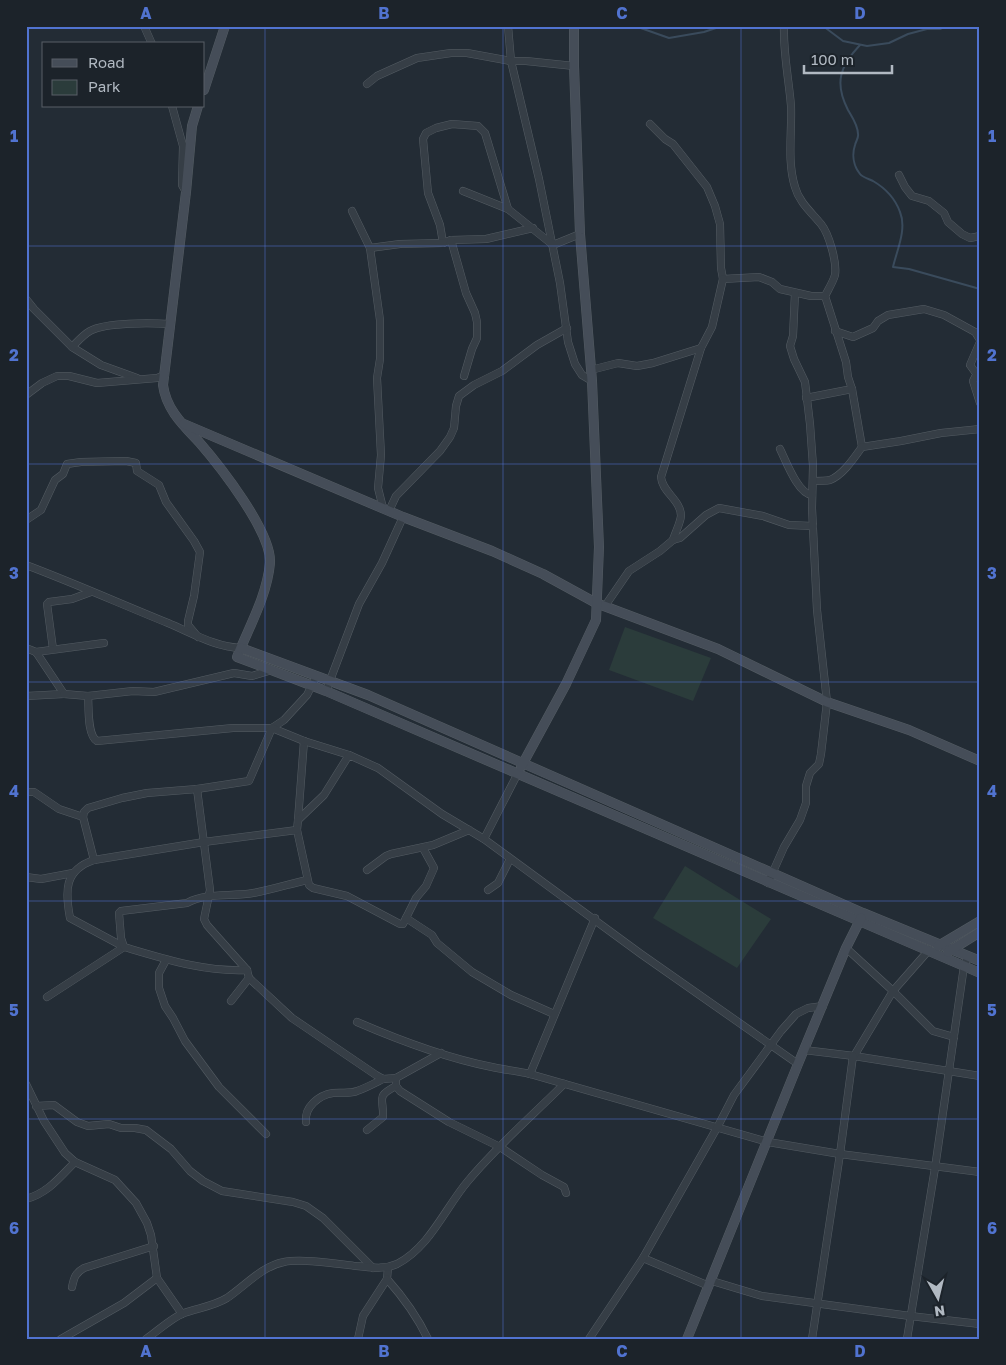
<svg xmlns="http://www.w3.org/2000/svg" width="1006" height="1365" font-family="'Golos Text',sans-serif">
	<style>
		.green { fill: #2b3c3b }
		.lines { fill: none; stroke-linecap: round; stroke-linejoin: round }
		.stream { stroke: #3a4b5c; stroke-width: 2 }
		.street-casing { stroke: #545c63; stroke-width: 8 }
		.secondary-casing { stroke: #545c63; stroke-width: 10 }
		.street { stroke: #363e46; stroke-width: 7 }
		.secondary { stroke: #454d58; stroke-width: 9 }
		.grid { fill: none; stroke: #5173d0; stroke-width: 1; stroke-opacity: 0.55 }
		.neatline { fill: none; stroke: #5173d0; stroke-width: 2 }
		.grid-label { font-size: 16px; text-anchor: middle; font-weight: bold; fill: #5173d0 }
	</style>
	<rect width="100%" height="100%" fill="#232c35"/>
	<g class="green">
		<polygon points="625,627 711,658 693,701 609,670"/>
		<polygon points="685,866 771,919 737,968 653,918"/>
	</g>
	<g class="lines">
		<g class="stream">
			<polyline points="635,26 669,38 704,32 722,26"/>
			<polyline points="823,26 843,41 867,46 889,43 908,34 927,29 940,29 946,26"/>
			<path d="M860 45C840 66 834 83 848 110 852 117 858 125 858 134 859 137 856 141 855 145 852 154 853 165 860 174 862 177 869 179 873 181 885 188 895 198 900 212 907 229 897 250 893 267L909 269 980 289"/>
		</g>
		<g class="street-casing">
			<g id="street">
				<polyline points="144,26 152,44"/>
				<polyline points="508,26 511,61 539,179 560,283 568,342 575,364 582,375 592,381"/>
				<path d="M784 26C783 53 789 80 791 106 792 133 787 161 795 187 799 202 811 212 821 224 829 234 837 262 835 275 833 282 828 290 825 296L846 362 848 377 852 389 806 398"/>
				<polyline points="367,84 377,76 417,58 451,53 467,53 511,61 526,61 574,66"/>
				<polyline points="172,106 183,146 182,185 186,192"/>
				<polyline points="650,124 665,139 673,144 707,187 715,206 720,224 721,268 723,279 759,277 772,282 780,289 811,296 825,296"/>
				<polyline points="899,175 905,187 912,196 929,201 944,213 948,222 962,234 970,238 980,236"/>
				<polyline points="463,191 508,209 553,245 580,234"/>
				<polyline points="508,209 485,133 478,126 452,124 436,128 426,133 423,139 428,193 440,225 443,243 451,240 486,239 533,228"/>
				<polyline points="352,211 370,248 380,320 380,359 377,378 381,455 378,488 383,508"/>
				<polyline points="451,240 466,293 475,313 477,322 477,338 472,349 464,376"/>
				<polyline points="370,248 400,244 443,243"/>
				<polyline points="26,299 34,309 72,347 101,365 137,378"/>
				<polyline points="835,331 853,337 873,328 878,321 888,315 924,309 944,315 975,332 980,340"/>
				<polyline points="980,342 970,365 975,372 980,375"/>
				<path d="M72 347C78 341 83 335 90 331 107 322 151 323 170 324"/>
				<polyline points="591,370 618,363 637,366 653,363 701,348 712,327 723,279"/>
				<polyline points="980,376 975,377 973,381 980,403"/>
				<polyline points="852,389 862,447"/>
				<polyline points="26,395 42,383 57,376 69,376 97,383 157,378 165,375"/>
				<path d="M780 449C786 461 798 494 812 495"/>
				<path d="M813 481C819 481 825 481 830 480 843 475 854 458 862 447L901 441 941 433 980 429"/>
				<polyline points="389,511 396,496 440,451 450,437 454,428 456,406 459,396 474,385 502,371 537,345 567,328"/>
				<polyline points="26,520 41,510 55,480 63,474 67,464 81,462 126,461 136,463 137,471 159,485 166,502 194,541 200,552 194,596 188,621 188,625 198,637"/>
				<path d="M673 540C675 533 680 524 681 516 681 500 662 492 661 477L701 348"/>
				<path d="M26 565C74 583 121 604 168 623 192 633 215 647 241 648"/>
				<polyline points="605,606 629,571 660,551 673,540 680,538 706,515 719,508 763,516 789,525 813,526"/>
				<polyline points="26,648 36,652 64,694 26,696"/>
				<polyline points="53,649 47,604 49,602 72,599 91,592"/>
				<polyline points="36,652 104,643"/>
				<polyline points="326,691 359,604 382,563 403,517"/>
				<polyline points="64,694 88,696 133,691 154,692 234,673 252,676 272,670"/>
				<path d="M88 696C89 708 87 735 97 741L233 728H272L284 720 307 695 316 677"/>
				<polyline points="26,792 34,792 59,809 83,817"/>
				<polyline points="298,820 304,741"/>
				<polyline points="297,830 309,885 313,888 347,896 400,924 403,924 416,898 426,886 434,868 423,848"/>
				<polyline points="484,839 518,773"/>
				<polyline points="94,860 83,817 84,812 88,808 122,798 147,793 197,789"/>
				<polyline points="367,870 386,856 391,854 433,845 469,830"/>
				<polyline points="26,877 41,879 73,873"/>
				<polyline points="768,883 784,847 800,820 806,803 806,786 810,773 819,764 821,754 827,702 817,610 812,508 813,466 810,424 805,382 794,359 790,346 793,336 795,293"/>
				<polyline points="488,890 498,883 510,859"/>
				<polyline points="406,918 432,935 437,943 472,972 511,995 554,1014"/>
				<polyline points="846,948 893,991 933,1031 954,1037"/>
				<polyline points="166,960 159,973 159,988 165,1006 173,1018 185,1041 219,1087 266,1134"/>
				<polyline points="247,970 214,933 207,925 204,919 210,890 197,789 249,781 272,728 304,741 349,755"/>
				<polyline points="249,978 292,1018 376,1075 383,1079 396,1078"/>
				<path d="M47 997 124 947 70 918C65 891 64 870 94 860L204 842 297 830 298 820 324 795 349 755 378 768 442 814 484 839 641 954 798 1064"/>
				<path d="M231 1001 249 978 247 970C204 972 165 959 124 947L121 938 119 913 121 911 187 903C207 892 231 897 253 893 271 890 289 884 307 880"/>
				<path d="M357 1022C401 1041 446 1058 492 1067 505 1070 518 1071 530 1074L768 1142 840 1154 980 1172"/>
				<polyline points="804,1050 854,1056 980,1076"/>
				<polyline points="441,1053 396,1078 396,1086 400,1091 449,1122 500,1147 542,1175 564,1187 566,1193"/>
				<polyline points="854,1056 893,991 929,950"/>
				<polyline points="530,1074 595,918"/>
				<polyline points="26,1084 44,1121 65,1153 75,1162 115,1180 136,1203 147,1223 151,1235 157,1278 182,1314"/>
				<polyline points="36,1106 54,1105 77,1122 88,1126 109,1124 121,1128 135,1128 146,1130 171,1149 190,1171 203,1181 222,1191 293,1202 306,1206 323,1218 373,1268"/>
				<path d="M306 1122C304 1107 319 1095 333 1093 341 1092 350 1094 357 1091 366 1088 375 1083 383 1079"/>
				<path d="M367 1130 383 1117C384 1098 375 1097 396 1086"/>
				<path d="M26 1199C48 1193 60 1177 75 1162"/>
				<polyline points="643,1258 709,1286"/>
				<path d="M388 1268 387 1279C404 1298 417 1316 428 1339"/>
				<polyline points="712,1281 762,1296 910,1316 980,1324"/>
				<path d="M72 1287C74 1278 75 1273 84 1268L154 1246"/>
				<polyline points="61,1339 124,1303 157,1278"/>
				<path d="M146 1339C158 1331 171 1318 184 1313 198 1308 214 1306 227 1298 245 1286 262 1266 284 1262 301 1258 338 1264 356 1266 370 1267 384 1270 397 1264 430 1247 445 1208 468 1181 497 1146 532 1116 564 1084"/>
				<polyline points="358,1339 363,1316 387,1279"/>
				<polyline points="589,1339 643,1258 718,1126 734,1095 781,1031 796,1014 808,1008 823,1006"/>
				<polyline points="812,1339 840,1154 853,1056"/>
				<polyline points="907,1339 935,1168 964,966 968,956"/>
			</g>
		</g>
		<g class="secondary-casing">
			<g id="secondary">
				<polyline points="204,90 225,26"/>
				<path d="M198 106 192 126 186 192 163 385C166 409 183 425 199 442 219 465 272 532 270 563 267 596 249 627 237 657L326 691 980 973"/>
				<polyline points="184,424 403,517 492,551 543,574 596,603 718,649 827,702 909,730 980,761"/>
				<polyline points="241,648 368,695 863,913 980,961"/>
				<polyline points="521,767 566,684 596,620 599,547 592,381 580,234 574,66 574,26"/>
				<polyline points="938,946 980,921"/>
				<polyline points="948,952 980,932"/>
				<polyline points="687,1339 798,1064 846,948 861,918"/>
			</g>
		</g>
		<use href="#street" class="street"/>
		<use href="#secondary" class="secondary"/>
	</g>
	<path class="grid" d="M265 26V1339M503 26V1339M741 26V1339M26 246H980M26 464H980M26 682H980M26 901H980M26 1119H980"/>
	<rect width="1006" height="1365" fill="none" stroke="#1c232a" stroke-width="55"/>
	<rect x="42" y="42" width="162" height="65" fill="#1c232a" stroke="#585f67"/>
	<rect x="52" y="59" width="25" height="8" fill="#454d58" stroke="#585f67"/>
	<text x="88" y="68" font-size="15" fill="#b1b9c2">Road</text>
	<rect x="52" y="80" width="25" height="15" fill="#2b3c3b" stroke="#585f67"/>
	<text x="88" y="92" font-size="15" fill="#b1b9c2">Park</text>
	<g transform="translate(938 1298) rotate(172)" stroke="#1c232a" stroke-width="4" paint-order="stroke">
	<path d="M0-4L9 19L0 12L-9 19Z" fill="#b1b9c2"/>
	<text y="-8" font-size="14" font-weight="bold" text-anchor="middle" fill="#b1b9c2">N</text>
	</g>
	<path d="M804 65v8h88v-8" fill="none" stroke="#b1b9c2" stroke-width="2.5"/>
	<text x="811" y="65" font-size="15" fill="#b1b9c2" stroke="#1c232a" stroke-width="4" paint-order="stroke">100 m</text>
	<rect x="28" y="28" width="950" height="1310" class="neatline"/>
	<g class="grid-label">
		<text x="146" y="19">A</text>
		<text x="384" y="19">B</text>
		<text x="622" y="19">C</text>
		<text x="860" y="19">D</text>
		<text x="14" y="142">1</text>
		<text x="992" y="142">1</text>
		<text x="14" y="361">2</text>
		<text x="992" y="361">2</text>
		<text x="14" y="579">3</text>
		<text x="992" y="579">3</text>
		<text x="14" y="797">4</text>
		<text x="992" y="797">4</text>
		<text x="14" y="1016">5</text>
		<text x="992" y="1016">5</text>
		<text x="14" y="1234">6</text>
		<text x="992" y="1234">6</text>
		<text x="146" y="1357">A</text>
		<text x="384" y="1357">B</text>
		<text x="622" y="1357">C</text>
		<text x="860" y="1357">D</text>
	</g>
</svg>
